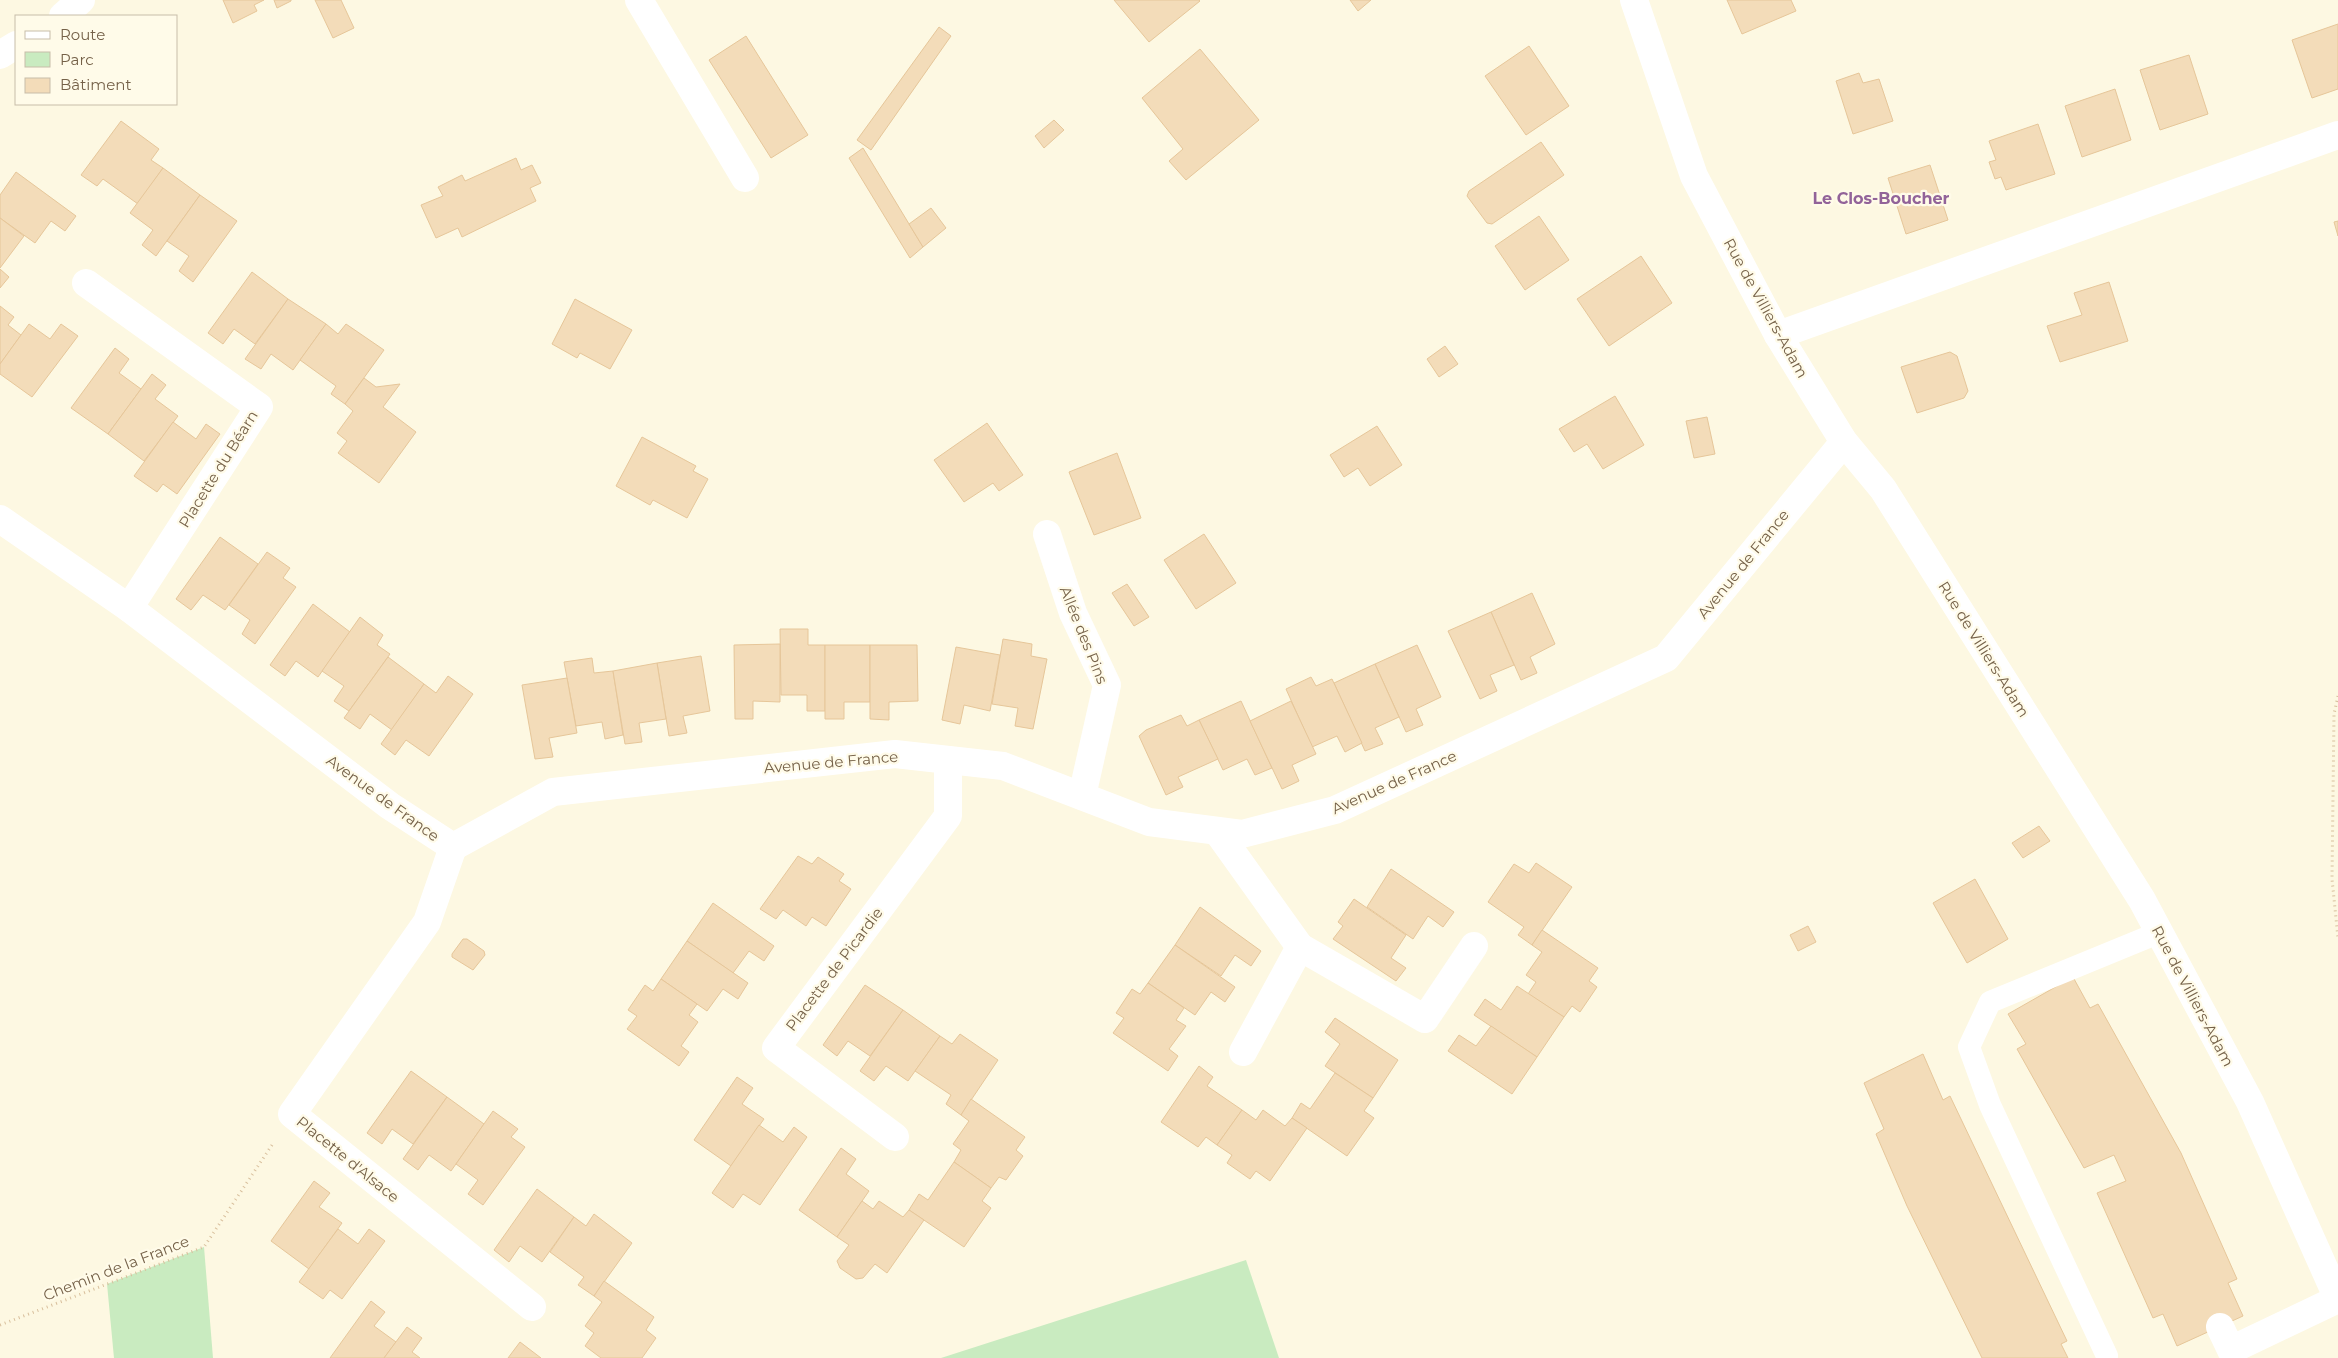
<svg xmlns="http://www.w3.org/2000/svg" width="2338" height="1358" font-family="Montserrat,sans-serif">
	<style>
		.green { fill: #c9ebc0 }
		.building { fill: #f3dcb9; stroke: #e6c699 }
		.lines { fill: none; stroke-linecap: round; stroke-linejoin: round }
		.path { stroke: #d8bf9c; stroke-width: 3; stroke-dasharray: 1 4; stroke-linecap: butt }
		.lane { stroke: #fff; stroke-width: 22 }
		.street { stroke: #fff; stroke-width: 28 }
		.secondary { stroke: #fff; stroke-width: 28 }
		.labels { text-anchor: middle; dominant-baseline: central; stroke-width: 4.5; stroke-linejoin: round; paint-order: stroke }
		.street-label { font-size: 15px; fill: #756148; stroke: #fffbe9 }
		.neighbourhood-label { font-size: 16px; font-weight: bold; fill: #926399; stroke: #fffbe9 }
	</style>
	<rect width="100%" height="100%" fill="#fdf8e2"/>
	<g class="green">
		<polygon points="204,1247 213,1358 114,1358 107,1284"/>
		<polygon points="1246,1260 1279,1358 941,1358"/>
	</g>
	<g class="building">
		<polygon points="223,0 264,0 254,5 257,11 233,23"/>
		<polygon points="274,0 291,0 291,1 277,8"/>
		<polygon points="315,0 341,0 354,28 333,38"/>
		<polygon points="1114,0 1199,0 1200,1 1149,42"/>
		<polygon points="1350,0 1371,0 1358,11"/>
		<polygon points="1727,0 1791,0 1796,11 1742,34"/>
		<polygon points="2338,24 2338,89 2312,98 2292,40"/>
		<polygon points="939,27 951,36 871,150 857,140"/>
		<polygon points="746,36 808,135 771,158 709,60"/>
		<polygon points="1529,46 1569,106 1526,135 1485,76"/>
		<polygon points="1200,49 1259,120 1186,180 1169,161 1183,149 1142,98"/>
		<polygon points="2189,55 2208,114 2160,130 2140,70"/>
		<polygon points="1859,73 1863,83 1879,79 1893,121 1853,134 1836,81"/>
		<polygon points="2115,89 2131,140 2082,157 2065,106"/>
		<polygon points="1054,120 1064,130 1044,148 1035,136"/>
		<polygon points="121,121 159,149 151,160 163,168 138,204 103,179 97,186 81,175"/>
		<polygon points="2038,124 2055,174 2006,190 2001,177 1995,179 1989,162 1996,160 1989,141"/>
		<polygon points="1541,142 1564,175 1492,224 1487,223 1467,196 1469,191"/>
		<polygon points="863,148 923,247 910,258 849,158"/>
		<polygon points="516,158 521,170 532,165 541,183 530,188 536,201 462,237 458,228 436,238 421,205 443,196 438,187 462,175 465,181"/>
		<polygon points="1930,165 1948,220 1906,234 1888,178"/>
		<polygon points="163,168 200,195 156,256 142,245 153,230 130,213"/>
		<polygon points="16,172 76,216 65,231 51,221 35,243 0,218 0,195"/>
		<polygon points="200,195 237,221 193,282 179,271 189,256 167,241"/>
		<polygon points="931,208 946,228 923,247 909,224"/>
		<polygon points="1539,216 1569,260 1525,290 1495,246"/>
		<polygon points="0,218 24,236 0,268"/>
		<polygon points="2338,221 2338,236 2334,222"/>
		<polygon points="1641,256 1672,303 1609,346 1577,299"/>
		<polygon points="0,269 9,277 0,288"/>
		<polygon points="252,272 288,299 255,344 234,329 223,344 208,333"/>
		<polygon points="2109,282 2128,341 2060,362 2047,326 2082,315 2074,293"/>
		<polygon points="288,299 326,324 293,370 271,354 261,369 245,359"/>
		<polygon points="575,299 632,330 610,369 580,353 577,358 552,344"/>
		<polygon points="0,306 14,317 8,325 21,335 0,364"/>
		<polygon points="29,324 50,339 61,324 78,336 32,397 0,374 0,364"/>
		<polygon points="326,324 338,334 346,324 384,350 345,404 331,394 336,386 300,360"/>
		<polygon points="1445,346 1458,364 1439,377 1427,359"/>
		<polygon points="115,348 129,359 119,373 141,389 108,434 71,408"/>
		<polygon points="1950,352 1957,356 1968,391 1964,398 1917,413 1901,367"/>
		<polygon points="152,374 166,385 155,399 178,416 144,461 108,434"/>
		<polygon points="364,378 376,387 400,384 383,407 416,432 379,483 338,453 347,441 337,433 353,411 345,404"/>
		<polygon points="1615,396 1644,445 1603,469 1587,444 1574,452 1559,429"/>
		<polygon points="1707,417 1715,454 1694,458 1686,421"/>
		<polygon points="173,422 196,439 206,424 220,434 177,494 163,484 157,492 134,476"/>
		<polygon points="987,423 1023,475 999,491 993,483 964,502 934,460"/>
		<polygon points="1377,426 1402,465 1370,486 1358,468 1344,477 1330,455"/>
		<polygon points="642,437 696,466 693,471 708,479 687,518 653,500 650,505 616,486"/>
		<polygon points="1117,453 1141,518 1094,535 1069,472"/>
		<polygon points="1204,534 1236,583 1196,609 1164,560"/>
		<polygon points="220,537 258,564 225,610 203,595 191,610 176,599"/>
		<polygon points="267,552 290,568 283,578 296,587 255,644 242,634 250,620 229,605"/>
		<polygon points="1127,584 1149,617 1134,626 1112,593"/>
		<polygon points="1532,593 1555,644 1530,657 1537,673 1521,680 1491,612"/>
		<polygon points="313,604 350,632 318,677 296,661 285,676 270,665"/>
		<polygon points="1491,612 1514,665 1490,675 1497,691 1480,699 1448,631"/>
		<polygon points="360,617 383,635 377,645 390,654 349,711 334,701 344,686 322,671"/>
		<polygon points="780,629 808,629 808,645 825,645 825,711 807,711 807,695 781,695"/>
		<polygon points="1003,639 1032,644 1031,656 1047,659 1033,729 1015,726 1018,708 992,704"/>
		<polygon points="780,644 780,702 753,701 753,719 735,719 734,645"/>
		<polygon points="825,645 870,645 870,702 844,702 844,719 825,719"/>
		<polygon points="870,645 917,645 918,701 889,702 889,720 870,719"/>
		<polygon points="1417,645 1441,697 1416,709 1423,725 1406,732 1375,664"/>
		<polygon points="956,647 1000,655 990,711 964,705 960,724 942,720"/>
		<polygon points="701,656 710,711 683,716 687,733 669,736 657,663"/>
		<polygon points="388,657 424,684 392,730 370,714 360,729 344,718"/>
		<polygon points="592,658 594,673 613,671 623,735 605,739 602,722 576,726 564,662"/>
		<polygon points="657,663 666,719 639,723 642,742 625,744 613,671"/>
		<polygon points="1375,664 1399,717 1375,728 1383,744 1365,751 1334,683"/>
		<polygon points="448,676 473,694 429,756 406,740 395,755 381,744 424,684 436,693"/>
		<polygon points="1311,677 1316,686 1332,679 1362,743 1345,752 1337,736 1312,747 1286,689"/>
		<polygon points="567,678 577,733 549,738 553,757 535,759 522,685"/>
		<polygon points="1241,701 1272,768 1255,775 1247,759 1223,770 1199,720"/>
		<polygon points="1291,701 1316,754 1292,765 1299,781 1282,789 1250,721"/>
		<polygon points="1181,715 1187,726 1199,720 1218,759 1178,777 1183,787 1166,795 1139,736 1146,730"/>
		<polygon points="2039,826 2050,841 2023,858 2012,843"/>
		<polygon points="798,856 812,864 818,857 844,874 839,881 851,889 826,926 812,917 806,926 783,910 776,919 760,909"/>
		<polygon points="1536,863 1572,887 1532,945 1518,935 1524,927 1488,902 1514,864 1529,873"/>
		<polygon points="1391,869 1454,912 1443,927 1428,916 1413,939 1367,907"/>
		<polygon points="1975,879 2008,939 1967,963 1933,903"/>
		<polygon points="1354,899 1406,935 1391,958 1406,968 1396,981 1333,939 1343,926 1338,922"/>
		<polygon points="713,903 774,946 764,961 749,951 733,973 687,941"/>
		<polygon points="1200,907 1261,951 1251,966 1235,955 1221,976 1175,945"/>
		<polygon points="1808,926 1816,942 1798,951 1790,935"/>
		<polygon points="1542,930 1598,968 1589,981 1597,987 1580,1012 1572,1006 1564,1017 1528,994 1536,982 1526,975 1542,952 1532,945"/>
		<polygon points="463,939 467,939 484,951 485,955 473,970 452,957 452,954"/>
		<polygon points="687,941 748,983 738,999 723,989 707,1011 661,979"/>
		<polygon points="1175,945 1235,987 1225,1002 1211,992 1195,1015 1148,983"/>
		<polygon points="2073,977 2090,1008 2098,1004 2181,1153 2237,1279 2228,1283 2243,1316 2177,1346 2163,1314 2153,1318 2097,1193 2126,1181 2114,1155 2084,1168 2017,1049 2026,1044 2008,1014"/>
		<polygon points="661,979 697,1004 689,1015 698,1022 681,1046 689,1052 679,1066 627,1029 637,1016 628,1010 645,985 653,991"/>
		<polygon points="1148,983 1184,1008 1176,1020 1186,1026 1169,1049 1178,1056 1168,1071 1113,1033 1124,1018 1116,1013 1132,989 1140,994"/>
		<polygon points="865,985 903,1010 870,1056 848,1041 837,1056 823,1045"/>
		<polygon points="1517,986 1564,1017 1537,1057 1474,1015 1485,999 1501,1010"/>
		<polygon points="903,1010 940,1036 908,1081 886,1066 874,1081 860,1071"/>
		<polygon points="1335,1018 1398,1060 1373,1098 1325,1066 1340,1044 1325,1032"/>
		<polygon points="1491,1026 1537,1057 1512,1094 1448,1051 1459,1035 1476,1046"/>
		<polygon points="960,1034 998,1060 961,1115 946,1104 951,1095 915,1071 940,1036 952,1044"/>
		<polygon points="1923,1054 1943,1100 1950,1096 2067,1341 2061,1344 2068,1358 1982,1358 1907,1206 1876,1134 1884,1129 1864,1083"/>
		<polygon points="1199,1066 1213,1077 1207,1086 1242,1110 1217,1145 1206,1137 1198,1147 1161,1122"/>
		<polygon points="411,1071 447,1097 413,1144 392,1129 382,1144 367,1133"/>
		<polygon points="1335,1073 1373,1098 1364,1111 1374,1118 1347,1156 1292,1118 1301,1103 1310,1109"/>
		<polygon points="737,1077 753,1088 742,1104 764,1119 731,1166 694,1140"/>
		<polygon points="447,1097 484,1124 451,1171 429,1155 418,1170 403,1159"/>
		<polygon points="971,1099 1025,1137 1016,1150 1023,1156 1006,1180 999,1177 991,1188 954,1162 961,1150 953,1144 969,1121 961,1115"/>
		<polygon points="1242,1110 1256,1120 1263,1110 1285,1126 1292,1118 1307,1128 1270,1181 1256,1171 1250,1179 1227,1163 1232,1155 1217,1145"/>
		<polygon points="493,1111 518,1129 511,1137 525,1147 483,1205 468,1194 478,1180 456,1164"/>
		<polygon points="759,1125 783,1142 794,1127 807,1137 760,1205 743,1194 733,1208 712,1193"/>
		<polygon points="841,1148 856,1159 846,1174 869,1191 837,1237 799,1210"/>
		<polygon points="954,1162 991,1188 982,1201 991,1208 964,1247 909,1210 919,1194 928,1200"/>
		<polygon points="314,1181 330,1193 319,1207 342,1223 309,1269 271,1241"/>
		<polygon points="537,1189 574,1217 542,1262 520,1246 509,1262 494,1250"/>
		<polygon points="862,1201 873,1209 879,1201 903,1217 909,1210 924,1220 887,1273 875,1264 863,1278 856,1279 840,1268 837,1261 849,1245 837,1237"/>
		<polygon points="594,1214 632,1243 594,1296 578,1285 584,1277 550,1252 574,1217 586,1226"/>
		<polygon points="338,1229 358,1244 369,1229 385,1241 342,1299 330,1290 323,1299 299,1282"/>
		<polygon points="604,1281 654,1317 646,1330 656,1338 642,1358 601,1358 585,1346 594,1333 585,1326 602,1302 594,1296"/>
		<polygon points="371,1301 385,1312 374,1326 396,1342 384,1358 330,1358"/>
		<polygon points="407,1327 422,1338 412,1352 420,1358 384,1358"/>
		<polygon points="520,1342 541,1358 508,1358"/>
	</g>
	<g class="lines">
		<g class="path">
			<polyline points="2338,696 2334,714 2332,879 2338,938"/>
			<polyline points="0,1325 204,1247 274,1142"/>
		</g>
		<polyline class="lane" points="2107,1356 1990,1105 1969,1047 1990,1002 2158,933"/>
		<g class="street">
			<polyline points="639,0 745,178"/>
			<polyline points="63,16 81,0"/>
			<polyline points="0,55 16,45"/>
			<polyline points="86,283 259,407 129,608"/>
			<polyline points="1778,335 2338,135"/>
			<polyline points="0,519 129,608 390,806 453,847 553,792 895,754 1003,766 1149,822 1242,834 1335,810 1666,658 1844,442"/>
			<polyline points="1047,534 1073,613 1107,685 1082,796"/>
			<polyline points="1217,831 1300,947 1243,1052"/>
			<polyline points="453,847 427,922 292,1114 532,1307"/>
			<polyline points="1300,947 1425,1019 1474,946"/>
			<polyline points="895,1137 776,1048 948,816 948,760"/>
			<polyline points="2220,1327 2231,1350 2338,1299"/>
		</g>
		<polyline class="secondary" points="1634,0 1694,176 1778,335 1844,442 1883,489 2142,900 2250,1102 2338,1299"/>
	</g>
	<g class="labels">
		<g class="street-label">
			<text transform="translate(1766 308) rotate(61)">Rue de Villiers-Adam</text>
			<text transform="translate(218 469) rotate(-58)">Placette du Béarn</text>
			<text transform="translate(1743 564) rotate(-51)">Avenue de France</text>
			<text transform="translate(1084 635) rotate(68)">Allée des Pins</text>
			<text transform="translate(1984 649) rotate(58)">Rue de Villiers-Adam</text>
			<text transform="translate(831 762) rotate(-5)">Avenue de France</text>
			<text transform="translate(1394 782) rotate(-24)">Avenue de France</text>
			<text transform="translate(383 798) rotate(36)">Avenue de France</text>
			<text transform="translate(834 969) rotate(-53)">Placette de Picardie</text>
			<text transform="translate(2193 996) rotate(62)">Rue de Villiers-Adam</text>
			<text transform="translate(348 1159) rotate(39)">Placette d'Alsace</text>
			<text transform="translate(116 1268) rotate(-21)">Chemin de la France</text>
		</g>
		<g class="neighbourhood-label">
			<text x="1881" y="198">Le Clos-Boucher</text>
		</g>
	</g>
	<rect x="15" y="15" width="162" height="90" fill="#fffbe9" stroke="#c8bda9"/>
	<rect x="25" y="31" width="25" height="8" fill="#ffffff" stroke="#c8bda9"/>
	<text x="60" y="40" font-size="15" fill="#756148">Route</text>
	<rect x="25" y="52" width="25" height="15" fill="#c9ebc0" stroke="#c8bda9"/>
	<text x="60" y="65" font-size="15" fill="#756148">Parc</text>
	<rect x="25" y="78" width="25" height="15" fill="#f3dcb9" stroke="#c8bda9"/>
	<text x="60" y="90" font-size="15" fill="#756148">Bâtiment</text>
</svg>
